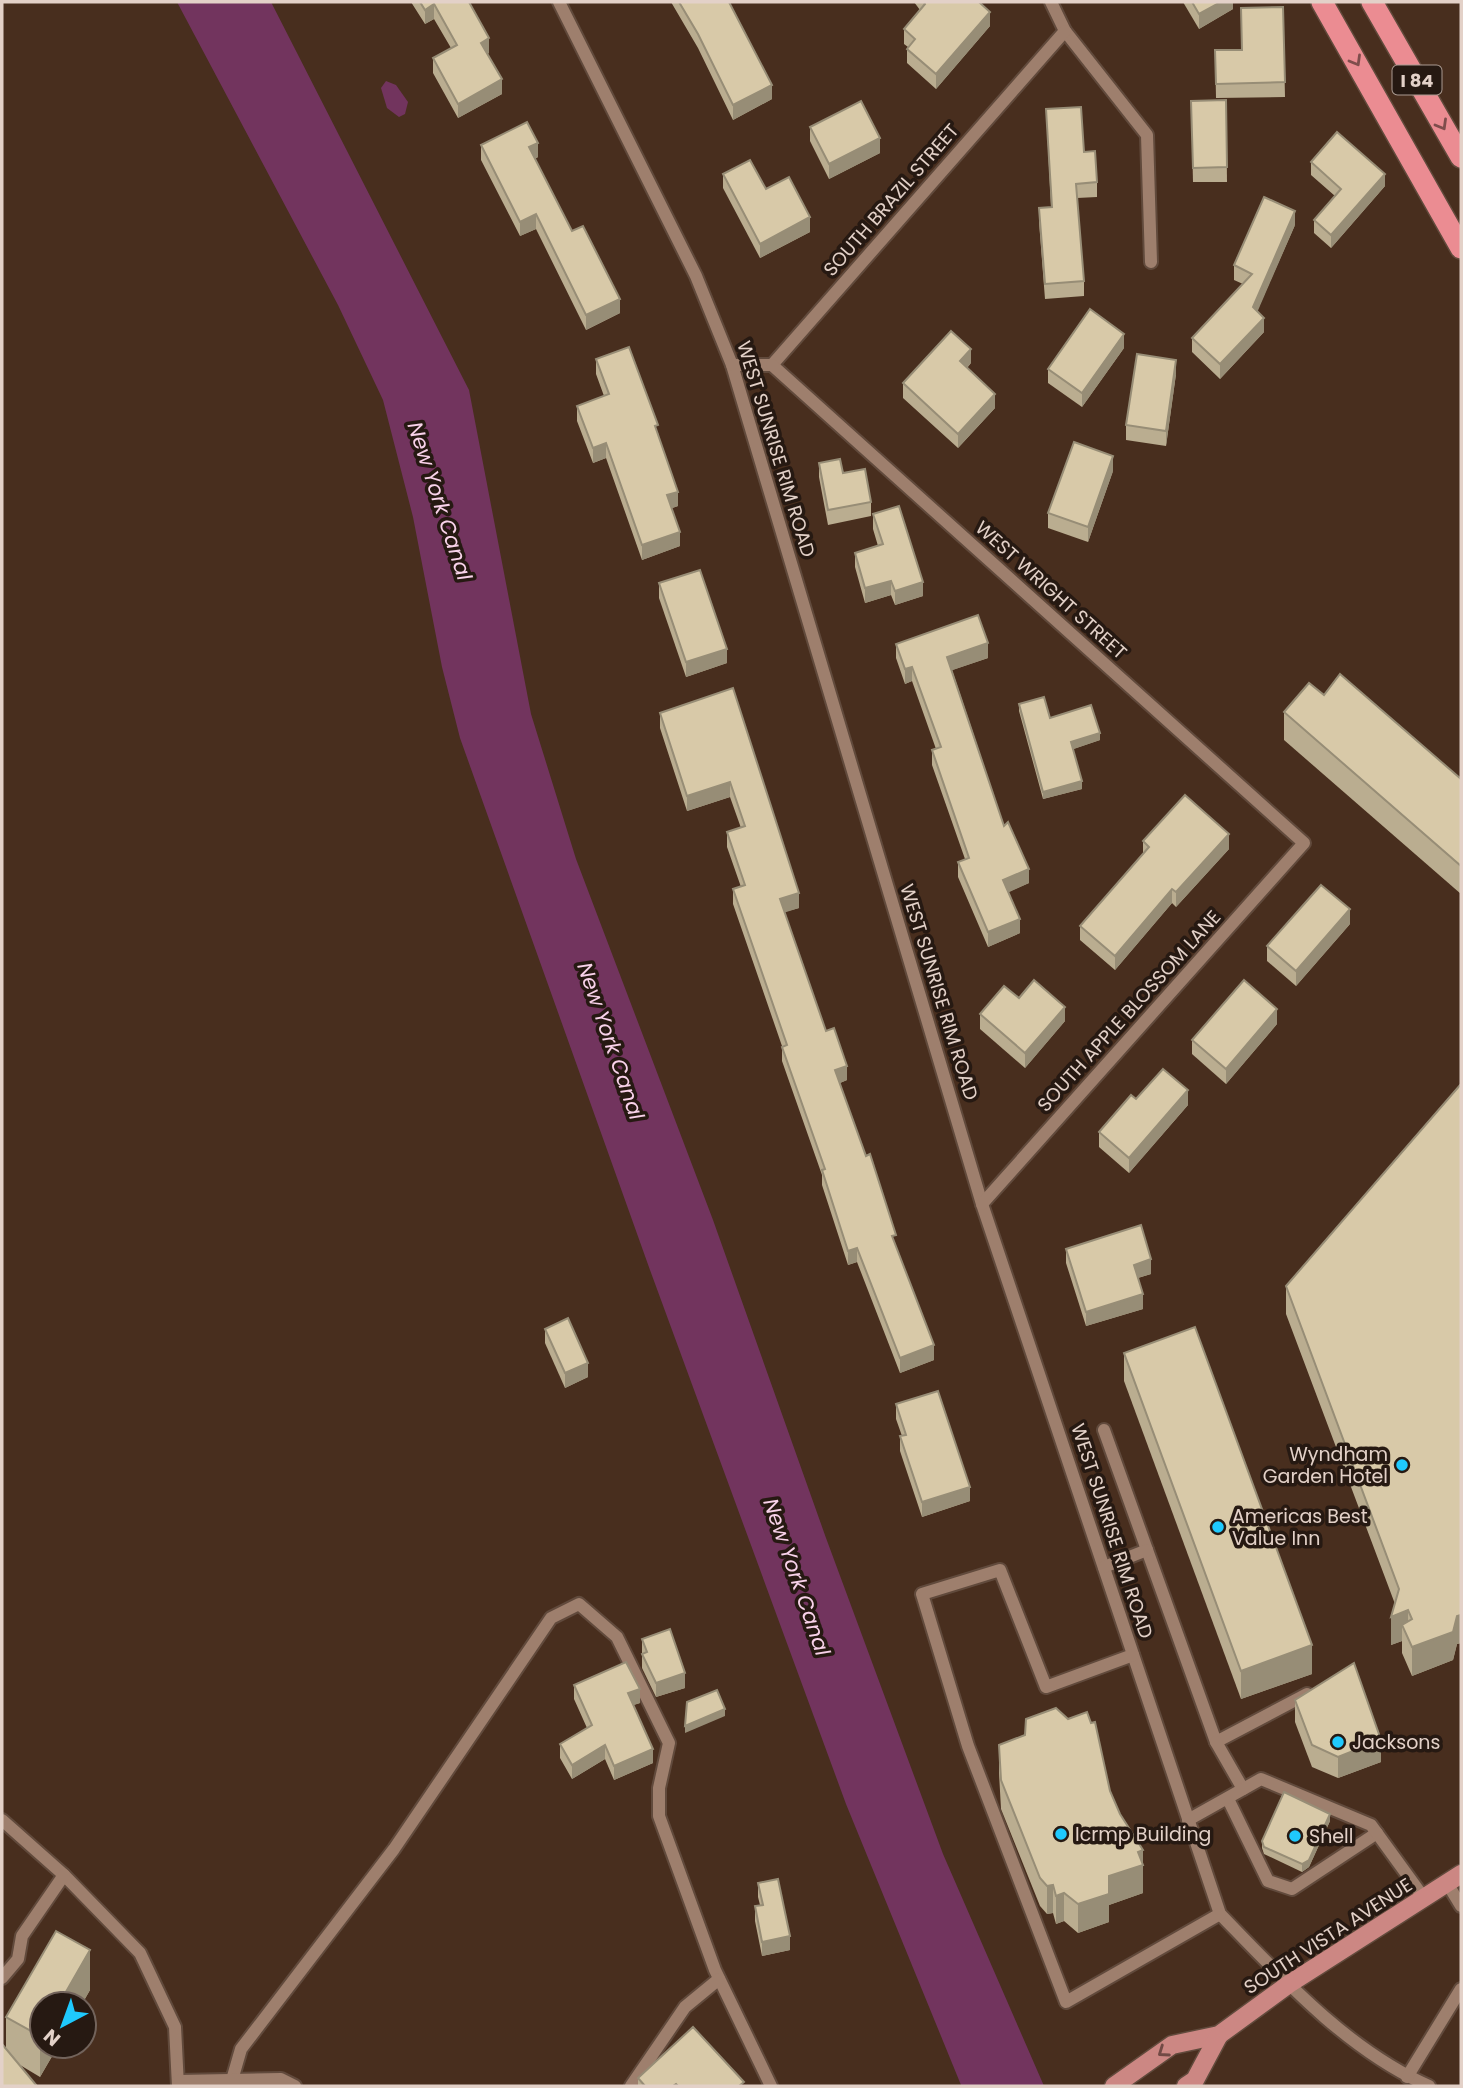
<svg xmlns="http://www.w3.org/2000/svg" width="1463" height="2088" font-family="Poppins,sans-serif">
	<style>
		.water { fill: #72345e }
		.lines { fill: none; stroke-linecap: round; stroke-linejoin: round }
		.minor-casing { stroke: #614a3c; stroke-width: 16 }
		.major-casing { stroke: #614a3c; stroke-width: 21 }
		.highway-casing { stroke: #614a3c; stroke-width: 24 }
		.minor { stroke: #9e7f6d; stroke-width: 12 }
		.major { stroke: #cc8783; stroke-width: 18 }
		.highway { stroke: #eb8c92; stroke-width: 21 }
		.wall { fill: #baad90 }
		.shaded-wall { fill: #978d76 }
		.building { fill: #d8c9a8; stroke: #978d76; stroke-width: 2 }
		.oneway { stroke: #7f4d4c }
		.oneway2 { stroke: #714a45 }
		.poi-dot { fill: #1fc9fd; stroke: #261912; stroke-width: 2.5 }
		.labels { text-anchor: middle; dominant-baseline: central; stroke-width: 7; stroke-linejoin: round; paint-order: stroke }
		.shield { fill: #261912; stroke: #aa9a91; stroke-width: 2 }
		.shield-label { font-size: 18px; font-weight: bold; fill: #e3d1c8 }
		.street-label { font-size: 19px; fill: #e3d1c8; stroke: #261912 }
		.poi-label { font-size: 19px; fill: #e3d1c8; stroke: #261912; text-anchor: start }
		.water-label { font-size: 21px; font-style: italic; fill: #f9d2ea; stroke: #261912 }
	</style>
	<rect width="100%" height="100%" fill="#482e1e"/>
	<g class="water">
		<polygon points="177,2 271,2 469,390 531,714 576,859 713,1220 826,1538 943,1854 1044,2086 961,2085 846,1804 650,1270 460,738 442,667 413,517 383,400 338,305"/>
		<polygon points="386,81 396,85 408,102 405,114 399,117 387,108 381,88"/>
	</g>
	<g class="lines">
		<g class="minor-casing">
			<g id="minor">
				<path d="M559 2 696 276 732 365 982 1204 1220 1914C1281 1977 1347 2050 1429 2086"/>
				<polyline points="1051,2 1065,31 1147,135 1151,262"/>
				<polyline points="732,365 772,365 1065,31"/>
				<polyline points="772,365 1304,843 982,1204"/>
				<polyline points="1104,1430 1216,1742 1307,1694"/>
				<polyline points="1104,1567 1147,1550"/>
				<polyline points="1133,1655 1046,1687 1000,1570 922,1594 968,1746 1066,2002 1220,1914"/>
				<polyline points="1216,1742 1243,1789"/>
				<polyline points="1228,1799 1268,1881 1292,1889 1377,1833"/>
				<polyline points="2,1820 64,1875 140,1953 175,2027 178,2086"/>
				<polyline points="1188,1820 1261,1779 1371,1825 1424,1898"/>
				<polyline points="1447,1883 1461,1906"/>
				<polyline points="2,1978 18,1959 22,1936 64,1875"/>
				<polyline points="1407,2077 1461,1989"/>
				<polyline points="232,2080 241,2049 394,1849 551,1618 579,1604 617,1637 669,1743 659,1788 659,1816 715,1970 771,2086"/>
				<polyline points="178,2081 281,2079 295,2086"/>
				<polyline points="631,2086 685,2007 719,1979"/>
			</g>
		</g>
		<g class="major-casing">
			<g id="major">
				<polyline points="1114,2086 1172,2045 1219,2035 1289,1984 1461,1874"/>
				<polyline points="1186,2086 1195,2080 1219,2035"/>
			</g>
		</g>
		<g class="highway-casing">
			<g id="highway">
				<polyline points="1322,2 1461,248"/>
				<polyline points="1372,2 1461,157"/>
			</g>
		</g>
		<use href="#minor" class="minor"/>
		<use href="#major" class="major"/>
		<use href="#highway" class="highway"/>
	</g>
	<g class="wall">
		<polygon points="411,2 469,2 489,53 487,54 502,94 458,118 433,73 433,58 451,48 434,19 425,24"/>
		<polygon points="671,2 729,2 772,99 733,120 698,48"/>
		<polygon points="914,2 979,2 990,26 936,89 907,63 907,49 908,47 904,44 904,29 920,10"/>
		<polygon points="1183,2 1233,2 1233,9 1199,29"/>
		<polygon points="1283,7 1285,97 1216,98 1215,50 1242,50"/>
		<polygon points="1226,100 1227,182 1193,182 1191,101"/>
		<polygon points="1046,109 1084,152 1097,182 1097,197 1077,198 1084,281 1084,296 1045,299 1039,222 1039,208 1051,207"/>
		<polygon points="810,127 880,153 829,179 810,141"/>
		<polygon points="481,145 538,157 535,159 572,231 620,313 586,330 536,229 520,236 481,160"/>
		<polygon points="1311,162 1385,186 1331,248 1314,233 1314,220 1335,196 1311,175"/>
		<polygon points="723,174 766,189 810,232 760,258 723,188"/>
		<polygon points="1295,225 1257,311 1264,332 1220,379 1192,352 1192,338 1243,284 1234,280 1234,265"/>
		<polygon points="1124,348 1082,407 1048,383 1048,369"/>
		<polygon points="596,359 658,433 678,506 672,508 680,546 642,560 606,458 593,463 577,421 577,406 604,396 596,374"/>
		<polygon points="971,363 967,368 995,408 958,448 903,398 903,383"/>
		<polygon points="1176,374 1166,446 1126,440 1126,425"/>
		<polygon points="819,463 843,473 871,502 871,516 828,525 819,477"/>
		<polygon points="1113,471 1088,542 1048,528 1048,513"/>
		<polygon points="873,514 923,596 895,605 891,595 865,603 855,567 855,553 878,546 873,529"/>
		<polygon points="659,583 727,663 686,677 659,598"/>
		<polygon points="896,644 988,658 952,670 1004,826 1029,883 1008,892 1020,933 988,947 958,877 958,862 965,859 932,765 932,750 936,749 912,681 905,684 896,658"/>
		<polygon points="733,688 799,908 784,912 826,1031 847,1080 840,1083 934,1360 900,1373 857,1262 848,1265 822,1185 822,1175 782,1061 782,1046 733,904 733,889 741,887 727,847 727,832 741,828 730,797 687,811 660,728 660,713"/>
		<polygon points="1324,695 1461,779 1461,894 1284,740 1284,712"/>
		<polygon points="1019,704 1100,740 1073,749 1082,789 1043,799 1019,711"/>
		<polygon points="1143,841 1229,849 1176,907 1172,903 1115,970 1080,940 1080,926 1143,854"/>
		<polygon points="1350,924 1296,986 1267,961 1267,946"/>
		<polygon points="1019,998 1065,1021 1025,1068 980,1029 980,1014"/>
		<polygon points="1277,1024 1226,1084 1192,1054 1192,1040"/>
		<polygon points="1461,1084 1461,1643 1457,1644 1453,1660 1412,1676 1402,1653 1402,1641 1391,1645 1395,1604 1286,1314 1286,1286"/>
		<polygon points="1136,1099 1188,1105 1129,1173 1099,1147 1099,1132"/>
		<polygon points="1066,1249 1151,1274 1138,1278 1143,1309 1086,1326 1066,1263"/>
		<polygon points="545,1329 588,1377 565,1388 545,1343"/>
		<polygon points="1124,1353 1312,1674 1241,1699 1124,1381"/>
		<polygon points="896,1404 970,1501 922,1517 900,1451 900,1436 902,1436 896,1419"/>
		<polygon points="642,1639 685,1688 656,1697 642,1668"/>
		<polygon points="574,1685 640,1703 633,1705 653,1763 614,1780 605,1759 572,1779 560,1758 560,1744 587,1728 574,1699"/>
		<polygon points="1295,1700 1381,1762 1338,1778 1312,1767 1295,1722"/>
		<polygon points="999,1745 1143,1879 1143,1893 1109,1905 1109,1922 1078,1933 1064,1921 1056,1924 1053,1913 1047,1914 1040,1906 1001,1809 999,1773"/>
		<polygon points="1330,1821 1309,1867 1302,1872 1264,1854 1262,1848 1262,1841"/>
		<polygon points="758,1883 790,1950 762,1956 755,1921 755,1906 760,1905 758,1897"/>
		<polygon points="56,1931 90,1950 90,1990 82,2004 42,2004 42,2046 58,2046 40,2077 20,2065 37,2086 2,2086 2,2044 6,2049 6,2017"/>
		<polygon points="638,2078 744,2086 638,2086"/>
	</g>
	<g class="shaded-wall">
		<polygon points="1221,2 1233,2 1233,9 1199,29 1199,14"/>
		<polygon points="434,4 434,19 425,24 425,10"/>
		<polygon points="990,12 990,26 936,89 936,74"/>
		<polygon points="489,38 489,53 481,57 481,43"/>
		<polygon points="502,79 502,94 458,118 458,104"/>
		<polygon points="772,85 772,99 733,120 733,105"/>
		<polygon points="880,138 880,153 829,179 829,164"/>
		<polygon points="538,143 538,157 529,162 529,147"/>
		<polygon points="1385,174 1385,186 1331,248 1331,235"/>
		<polygon points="1295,211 1295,225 1253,322 1253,307"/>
		<polygon points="536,214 536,229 520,236 520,222"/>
		<polygon points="810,217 810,232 760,258 760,244"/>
		<polygon points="620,299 620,313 586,330 586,315"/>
		<polygon points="1264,318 1264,332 1220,379 1220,364"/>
		<polygon points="1124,334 1124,348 1082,407 1082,393"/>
		<polygon points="971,349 971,363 960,376 960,361"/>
		<polygon points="1176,360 1176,374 1166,446 1166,431"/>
		<polygon points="995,394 995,408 958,448 958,434"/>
		<polygon points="606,443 606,458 593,463 593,448"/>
		<polygon points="1113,456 1113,471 1088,542 1088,527"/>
		<polygon points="678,492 678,506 667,510 667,495"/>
		<polygon points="680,532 680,546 642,560 642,545"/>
		<polygon points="891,581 891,595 865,603 865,588"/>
		<polygon points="923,582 923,596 895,605 895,591"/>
		<polygon points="988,643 988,658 947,672 947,657"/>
		<polygon points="727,649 727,663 686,677 686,662"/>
		<polygon points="912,667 912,681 905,684 905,669"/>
		<polygon points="1100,733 1100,740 1071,750 1071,742"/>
		<polygon points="1082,781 1082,789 1043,799 1043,792"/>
		<polygon points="730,782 730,797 687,811 687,796"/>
		<polygon points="1229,834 1229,849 1176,907 1176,892"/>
		<polygon points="1029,869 1029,883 1003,895 1003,880"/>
		<polygon points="1172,889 1172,903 1115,970 1115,956"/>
		<polygon points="799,893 799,908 780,914 780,899"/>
		<polygon points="1350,909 1350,924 1296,986 1296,971"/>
		<polygon points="1020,919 1020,933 988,947 988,932"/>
		<polygon points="1065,1007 1065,1021 1025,1068 1025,1053"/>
		<polygon points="1277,1009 1277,1024 1226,1084 1226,1069"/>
		<polygon points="847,1066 847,1080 835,1085 835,1070"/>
		<polygon points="1188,1090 1188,1105 1129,1173 1129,1158"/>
		<polygon points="857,1248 857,1262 848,1265 848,1251"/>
		<polygon points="1151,1259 1151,1274 1134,1279 1134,1265"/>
		<polygon points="1143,1294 1143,1309 1086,1326 1086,1312"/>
		<polygon points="934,1345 934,1360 900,1373 900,1358"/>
		<polygon points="588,1363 588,1377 565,1388 565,1373"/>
		<polygon points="970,1487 970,1501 922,1517 922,1502"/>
		<polygon points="1408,1610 1408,1639 1402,1625 1402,1641 1391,1645 1391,1617"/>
		<polygon points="1461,1615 1461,1643 1457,1644 1453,1660 1412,1676 1412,1647 1457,1616"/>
		<polygon points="1312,1645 1312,1674 1241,1699 1241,1671"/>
		<polygon points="685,1673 685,1688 656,1697 656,1683"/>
		<polygon points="640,1689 640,1703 628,1707 628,1693"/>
		<polygon points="725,1709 725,1716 685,1733 685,1726"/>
		<polygon points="1381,1740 1381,1762 1338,1778 1338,1757"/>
		<polygon points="605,1745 605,1759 572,1779 572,1765"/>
		<polygon points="653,1749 653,1763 614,1780 614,1766"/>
		<polygon points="1330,1814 1330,1821 1309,1867 1302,1872 1302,1864"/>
		<polygon points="1143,1850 1143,1893 1109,1905 1109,1922 1078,1933 1078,1904 1138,1852"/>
		<polygon points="1053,1885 1053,1913 1047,1914 1047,1886"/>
		<polygon points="1064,1893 1064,1921 1056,1924 1056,1896"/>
		<polygon points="790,1936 790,1950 762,1956 762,1942"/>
		<polygon points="90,1950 90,1990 82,2004 59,2004"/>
		<polygon points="42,2033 42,2046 58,2046 40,2077 40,2036"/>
	</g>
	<g class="building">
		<polygon points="420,2 469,2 489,38 481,43 502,79 458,104 433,58 457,45 434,4 425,10"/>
		<polygon points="679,2 729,2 772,85 733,105 698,34"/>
		<polygon points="924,2 979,2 990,12 936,74 907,49 915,39 904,29 925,4"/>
		<polygon points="1192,2 1221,2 1199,14"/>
		<polygon points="1283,7 1285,82 1216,84 1215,50 1242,50 1241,8"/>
		<polygon points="1226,100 1227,167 1193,168 1191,101"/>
		<polygon points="861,101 880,138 829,164 810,127"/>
		<polygon points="1081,107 1084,152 1095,151 1097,182 1076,184 1084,281 1045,284 1039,208 1052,207 1046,109"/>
		<polygon points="527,122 538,143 529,147 572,231 583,226 620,299 586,315 536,214 520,222 481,145"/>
		<polygon points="1337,132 1385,174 1331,235 1314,220 1341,189 1311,162"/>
		<polygon points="750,160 766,189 789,177 810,217 760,244 723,174"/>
		<polygon points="1264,197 1295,211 1253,307 1264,318 1220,364 1192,338 1252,274 1234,265"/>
		<polygon points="1090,309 1124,334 1082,393 1048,369"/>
		<polygon points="951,331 971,349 960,361 995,394 958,434 903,383"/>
		<polygon points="629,347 658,425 655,426 678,492 667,495 680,532 642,545 606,443 593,448 577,406 609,394 596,359"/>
		<polygon points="1137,354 1176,360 1166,431 1126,425"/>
		<polygon points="1074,442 1113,456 1088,527 1048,513"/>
		<polygon points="840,459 843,473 865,469 871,502 828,510 819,463"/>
		<polygon points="899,506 923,582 895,591 891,581 865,588 855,553 883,544 873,514"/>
		<polygon points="700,570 727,649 686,662 659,583"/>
		<polygon points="978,615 988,643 947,657 1004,826 1008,822 1029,869 1003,880 1020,919 988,932 958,862 969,858 932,750 941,747 912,667 905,669 896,644"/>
		<polygon points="1340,674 1461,779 1461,866 1284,712 1309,683 1324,695"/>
		<polygon points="733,688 799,893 780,899 826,1031 834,1028 847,1066 835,1070 866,1156 870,1154 896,1235 892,1236 934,1345 900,1358 857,1248 848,1251 822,1170 825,1169 782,1047 787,1045 733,889 745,885 727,832 745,826 730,782 687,796 660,713"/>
		<polygon points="1044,697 1050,718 1091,705 1100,733 1071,742 1082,781 1043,792 1019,704"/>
		<polygon points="1185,795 1229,834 1176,892 1172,889 1115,956 1080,926 1149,847 1143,841"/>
		<polygon points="1321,885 1350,909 1296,971 1267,946"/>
		<polygon points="1034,980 1065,1007 1025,1053 980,1014 1004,986 1019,998"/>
		<polygon points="1244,980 1277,1009 1226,1069 1192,1040"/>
		<polygon points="1163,1069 1188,1090 1129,1158 1099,1132 1131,1095 1136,1099"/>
		<polygon points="1461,1084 1461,1615 1457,1616 1453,1632 1412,1647 1402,1625 1412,1619 1408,1610 1391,1617 1399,1589 1286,1286"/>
		<polygon points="1141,1225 1151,1259 1134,1265 1143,1294 1086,1312 1066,1249"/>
		<polygon points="568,1318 588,1363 565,1373 545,1329"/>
		<polygon points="1195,1327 1312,1645 1241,1671 1124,1353"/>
		<polygon points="938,1391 970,1487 922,1502 900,1436 906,1435 896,1404"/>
		<polygon points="670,1629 685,1673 656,1683 642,1654 647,1652 642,1639"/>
		<polygon points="626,1662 640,1689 628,1693 653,1749 614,1766 605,1745 572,1765 560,1744 592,1725 574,1685"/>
		<polygon points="1354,1663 1381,1740 1338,1757 1312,1745 1295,1700"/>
		<polygon points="717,1690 725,1709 685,1726 687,1702"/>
		<polygon points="1056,1708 1068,1719 1087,1712 1091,1723 1095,1722 1110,1791 1120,1814 1143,1850 1138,1852 1143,1865 1109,1876 1109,1894 1078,1904 1064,1893 1056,1896 1053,1885 1047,1886 1040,1878 1001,1780 999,1745 1025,1735 1026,1719"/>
		<polygon points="1284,1792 1330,1814 1309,1860 1302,1864 1264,1847 1262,1841"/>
		<polygon points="778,1879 790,1936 762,1942 755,1906 763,1905 758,1883"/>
		<polygon points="56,1931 90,1950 59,2004 42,2004 42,2033 40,2036 6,2017"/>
		<polygon points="693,2027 744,2082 739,2086 678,2086 676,2084 673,2086 645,2086 638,2078"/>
		<polygon points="2,2044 37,2086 2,2086"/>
	</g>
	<defs><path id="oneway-chevron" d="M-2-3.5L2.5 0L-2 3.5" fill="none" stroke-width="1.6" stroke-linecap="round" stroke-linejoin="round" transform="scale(1.75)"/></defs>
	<g class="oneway">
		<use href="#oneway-chevron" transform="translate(1356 61) rotate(60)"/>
		<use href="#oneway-chevron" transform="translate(1442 125) rotate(60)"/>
	</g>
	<use class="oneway2" href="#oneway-chevron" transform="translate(1163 2052) rotate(145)"/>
	<g class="poi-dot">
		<circle cx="1402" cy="1465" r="7"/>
		<circle cx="1218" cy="1527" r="7"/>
		<circle cx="1338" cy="1742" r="7"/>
		<circle cx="1061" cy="1834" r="7"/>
		<circle cx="1295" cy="1836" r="7"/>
	</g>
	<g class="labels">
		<rect class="shield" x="1392.5" y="65.5" width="49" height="29" rx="5"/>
		<g class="shield-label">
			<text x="1417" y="80">I 84</text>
		</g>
		<g class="street-label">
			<text transform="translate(891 200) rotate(-49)">SOUTH BRAZIL STREET</text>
			<text transform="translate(776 449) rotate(73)">WEST SUNRISE RIM ROAD</text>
			<text transform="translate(1051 590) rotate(42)">WEST WRIGHT STREET</text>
			<text transform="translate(939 992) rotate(73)">WEST SUNRISE RIM ROAD</text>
			<text transform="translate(1129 1011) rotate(-48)">SOUTH APPLE BLOSSOM LANE</text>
			<text transform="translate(1112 1531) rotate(72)">WEST SUNRISE RIM ROAD</text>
			<text transform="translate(1328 1936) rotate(-33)">SOUTH VISTA AVENUE</text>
		</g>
		<g class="poi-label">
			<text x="1388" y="1454" text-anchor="end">Wyndham<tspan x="1388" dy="22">Garden Hotel</tspan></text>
			<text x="1232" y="1516">Americas Best<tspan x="1232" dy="22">Value Inn</tspan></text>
			<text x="1352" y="1742">Jacksons</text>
			<text x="1075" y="1834">Icrmp Building</text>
			<text x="1309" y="1836">Shell</text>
		</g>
		<g class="water-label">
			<text transform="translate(440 501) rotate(72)">New York Canal</text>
			<text transform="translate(611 1041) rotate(71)">New York Canal</text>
			<text transform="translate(797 1577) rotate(71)">New York Canal</text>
		</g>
	</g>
	<rect width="1463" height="2088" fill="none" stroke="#e3d1c8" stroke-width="7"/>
	<g transform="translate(63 2025) rotate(221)"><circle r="33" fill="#261912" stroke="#72635b" stroke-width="2"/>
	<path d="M0-5L12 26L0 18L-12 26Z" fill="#1fc9fd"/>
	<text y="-10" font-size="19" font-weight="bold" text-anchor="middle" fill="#e3d1c8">N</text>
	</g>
</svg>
